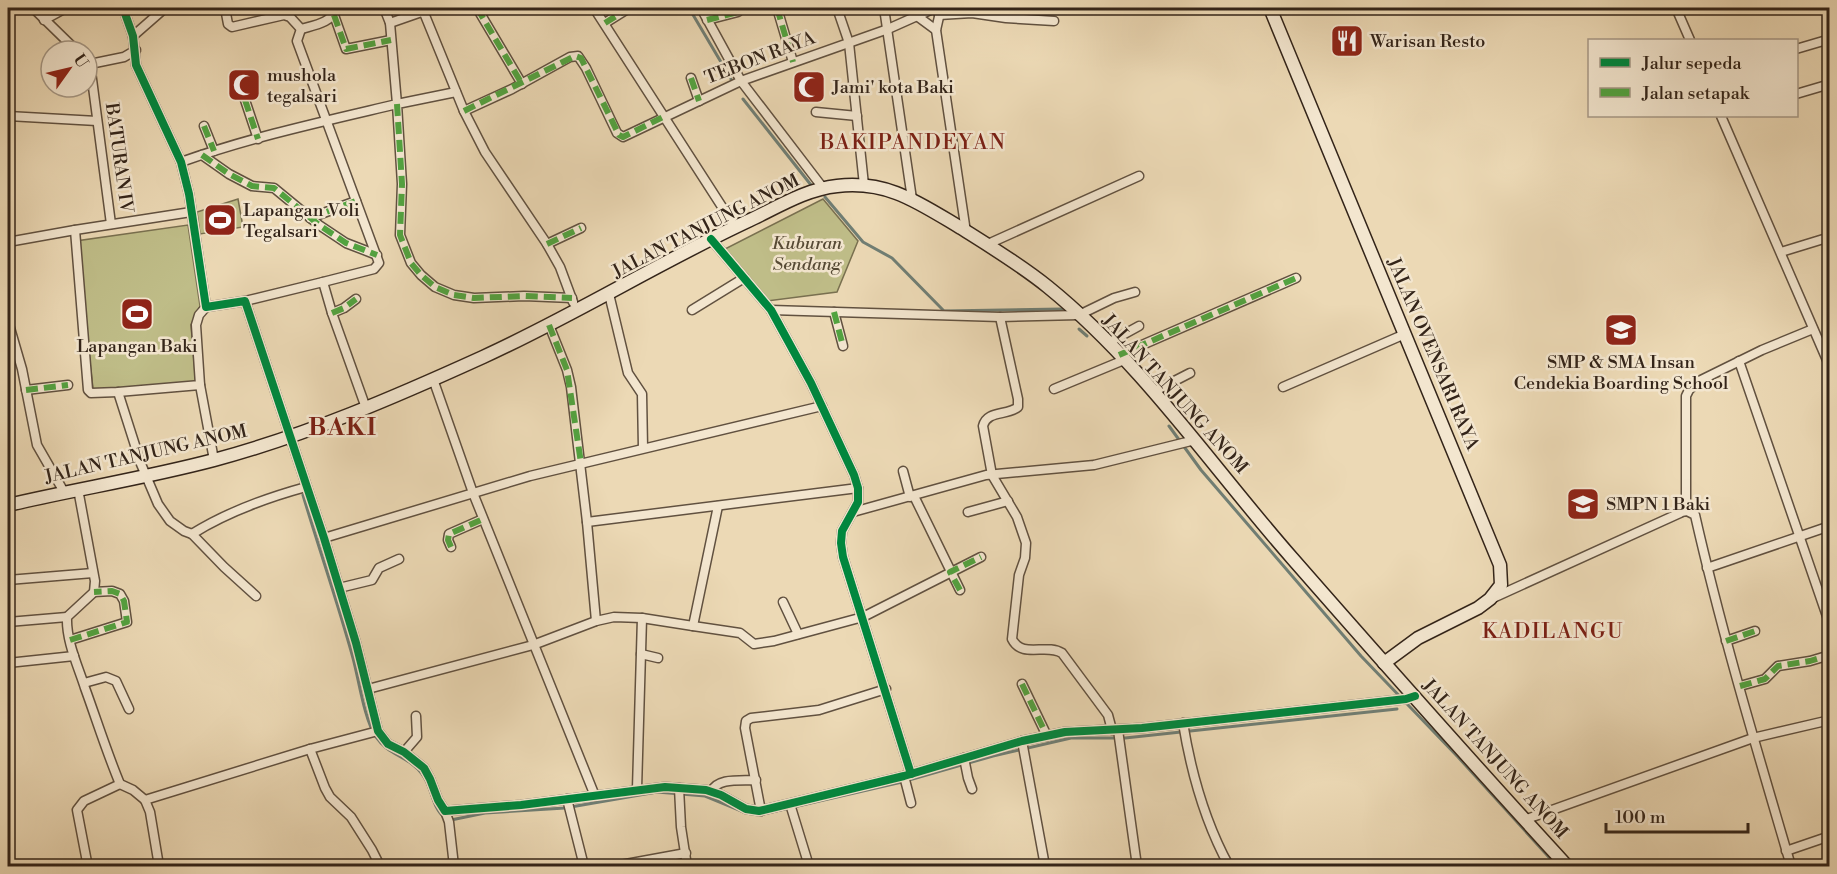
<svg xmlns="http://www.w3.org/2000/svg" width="1837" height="874" font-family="'Libre Bodoni',serif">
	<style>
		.green { fill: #bfbd88; stroke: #797050; stroke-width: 1.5 }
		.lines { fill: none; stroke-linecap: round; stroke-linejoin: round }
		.stream { stroke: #707e74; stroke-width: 3 }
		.minor-casing { stroke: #615140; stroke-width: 11 }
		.secondary-casing { stroke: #332419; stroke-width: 15 }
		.minor { stroke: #f3e6cf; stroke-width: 8 }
		.secondary { stroke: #f3e6cf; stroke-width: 12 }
		.quiet { stroke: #52a340; stroke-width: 6; stroke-dasharray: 12 6; stroke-linecap: butt }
		.cycleway-casing { stroke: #f3e6cf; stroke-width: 11 }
		.cycleway { stroke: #00873e; stroke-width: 8 }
		.labels { text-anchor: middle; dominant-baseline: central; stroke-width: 5; stroke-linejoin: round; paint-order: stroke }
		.poi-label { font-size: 18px; fill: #332419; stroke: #f3e6cf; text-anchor: start }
		.street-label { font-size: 18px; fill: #332419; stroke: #f3e6cf }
		.park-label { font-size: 18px; font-style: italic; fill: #564a35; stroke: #f3e6cf }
		.quarter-label { font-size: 21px; letter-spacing: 1.5px; fill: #7a1f14; stroke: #f3e6cf }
		.district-label { font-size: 24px; font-weight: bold; letter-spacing: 1.5px; fill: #7a1f14; stroke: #f3e6cf }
	</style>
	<rect width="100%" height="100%" fill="#ecd9b5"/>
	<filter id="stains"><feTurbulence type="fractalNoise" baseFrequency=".00333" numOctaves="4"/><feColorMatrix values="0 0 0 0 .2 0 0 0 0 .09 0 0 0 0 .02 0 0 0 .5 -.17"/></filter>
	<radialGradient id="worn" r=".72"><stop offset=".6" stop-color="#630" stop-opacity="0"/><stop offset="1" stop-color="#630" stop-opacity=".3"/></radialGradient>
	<g class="green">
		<polygon points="238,199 243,227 200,234 197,212"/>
		<polygon points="823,199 858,241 837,292 767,301 725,249"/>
		<polygon points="188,225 200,306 191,325 196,386 94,397 76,241"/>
	</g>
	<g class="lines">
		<g class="stream">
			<polyline points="689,8 731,79"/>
			<polyline points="743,99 811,185"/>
			<polyline points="825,197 863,242 892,258 944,311 1062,309"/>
			<polyline points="1079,329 1087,336"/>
			<polyline points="1169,426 1201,470 1361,656 1458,757 1557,866"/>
			<path d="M303 495C319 549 338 603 353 658 359 680 364 719 376 737 388 755 410 757 422 774 433 787 431 807 445 818"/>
			<polyline points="763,814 902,782 993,756 1071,738 1125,738 1397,709"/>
			<polyline points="451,820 485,813 565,808 657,792 705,796 744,812"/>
		</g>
		<g class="minor-casing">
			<g id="minor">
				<polyline points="33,8 77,51"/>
				<polyline points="123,8 133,36 136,65 181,162 189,194 206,307 245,301 324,538 356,643 378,731 388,744 404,752 424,768 430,779 438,800 445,811 521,805 665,787 706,790 721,795 746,809 759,811 904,776 1022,741 1065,732 1142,728 1406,699 1415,696"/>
				<polyline points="225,8 228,24 232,27 284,15 290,17 301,29"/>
				<polyline points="422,8 464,111 485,152 547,244 560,267 573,302"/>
				<polyline points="477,8 522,84"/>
				<polyline points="594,8 735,227"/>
				<polyline points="701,8 741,81 823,188"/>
				<polyline points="777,8 793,62"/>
				<polyline points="837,8 849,43 864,185"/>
				<polyline points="884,8 912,199"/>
				<polyline points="941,8 936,30 966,232"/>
				<polyline points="1676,8 1690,40"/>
				<polyline points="334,15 346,49 391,40"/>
				<polyline points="939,15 972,13 1006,18 1054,21"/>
				<polyline points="917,16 936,30"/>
				<polyline points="44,20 66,8"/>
				<polyline points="707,20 738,12"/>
				<polyline points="390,23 433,8"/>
				<polyline points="605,23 629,8"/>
				<polyline points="301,29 297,41 379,263 374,269 323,282 332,313 366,408"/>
				<path d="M301 29C315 25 332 23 336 8"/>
				<polyline points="133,36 165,8"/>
				<polyline points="1796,49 1830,39"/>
				<polyline points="87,61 90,64 111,224"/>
				<polyline points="90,64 124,57 136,50"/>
				<polyline points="691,78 699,101"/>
				<polyline points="456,92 397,104 402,184 400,235 411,263 421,275 435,287 454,295 474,298 524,296 572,298"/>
				<polyline points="1796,94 1830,84"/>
				<polyline points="245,100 258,139"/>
				<polyline points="464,111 512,89 570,57 578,56 586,68 617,133 623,137 741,81 888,29 935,8"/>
				<polyline points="816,112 857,116"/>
				<polyline points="8,116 97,121"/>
				<polyline points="1721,116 1830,367"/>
				<polyline points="204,126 214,151"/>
				<polyline points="202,155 229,174 252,186 274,188 319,225 346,243 377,255"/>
				<path d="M181 162C251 137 325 121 397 104L390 23 384 8"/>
				<polyline points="310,218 356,201"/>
				<polyline points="75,230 88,390 91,393 118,392 200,385 196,325 199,315 206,307"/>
				<polyline points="711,239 771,310 811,383 854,475 858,488 858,502 842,531 841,543 843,557 911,774"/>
				<polyline points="8,242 75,230 191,212"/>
				<polyline points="547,244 581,228"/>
				<polyline points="988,244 1139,176"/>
				<polyline points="1781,252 1830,237"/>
				<polyline points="609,294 628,373 642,394 643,448"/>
				<polyline points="245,301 323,282"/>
				<polyline points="692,310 744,278"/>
				<polyline points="771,310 1000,317 1079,315 1114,298 1135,292"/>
				<polyline points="834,312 843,346"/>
				<polyline points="332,313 344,308 356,299"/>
				<path d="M1000 317 1018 399V407C1007 416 987 410 983 426L992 475 1017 517 1026 543 1025 558 1019 575 1012 639C1022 659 1046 643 1062 653L1108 715 1112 730"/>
				<polyline points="8,321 22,369 37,445 64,492"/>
				<polyline points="549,325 567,370 571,387 587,522 596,621"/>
				<polyline points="1108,343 1139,326"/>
				<polyline points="1119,355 1296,278"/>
				<polyline points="1739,361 1830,625"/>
				<polyline points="433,379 473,493 595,796"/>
				<polyline points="200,385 214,460"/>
				<polyline points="1283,387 1405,334"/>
				<polyline points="1054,389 1124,360"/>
				<polyline points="26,390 68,385"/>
				<path d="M118 392 141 464 158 504 170 521 184 531 192 534C227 512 266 498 306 487"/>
				<polyline points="1153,392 1190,373"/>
				<polyline points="903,471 910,497"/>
				<path d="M78 489 95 581 94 592 67 617C66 641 78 666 85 688 97 721 107 753 120 784L133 790 145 800 310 749 378 731"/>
				<polyline points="914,496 960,590"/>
				<polyline points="853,512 986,475 1094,465 1195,440"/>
				<polyline points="968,512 1008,501"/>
				<path d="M1681 512 1687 511 1695 515C1722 634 1757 750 1791 866"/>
				<polyline points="587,522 858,488"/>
				<polyline points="192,534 224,567 256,596"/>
				<polyline points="324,538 530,476 822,406"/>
				<polyline points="451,547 448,540 449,534 483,519"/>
				<polyline points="1707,568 1830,526"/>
				<polyline points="8,580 93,573"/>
				<polyline points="339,588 372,580 379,568 399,559"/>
				<polyline points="1493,598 1680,513 1686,502 1686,396 1689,390 1699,381 1762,350 1813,329"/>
				<polyline points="783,602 798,634"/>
				<polyline points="8,622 67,617"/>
				<polyline points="693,626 740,633 754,644 774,641 863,617 981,557"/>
				<polyline points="70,640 127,622 124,601 120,594 112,591 94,592"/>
				<polyline points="1726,641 1755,631"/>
				<polyline points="641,654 658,658"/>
				<polyline points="8,663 74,656"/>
				<polyline points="84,683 106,677 116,681 129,709"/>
				<polyline points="1022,684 1047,736"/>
				<polyline points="1740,686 1765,679 1778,666 1810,661 1830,655"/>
				<polyline points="368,689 533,645 596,621 614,617 642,618 693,626 718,506"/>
				<path d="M1183 723C1191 772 1205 822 1229 866"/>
				<polyline points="1118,730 1137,866"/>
				<polyline points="1022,741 1045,866"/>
				<polyline points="310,749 325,788 330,797 351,817 372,850 380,866"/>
				<polyline points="404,752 417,737 416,716"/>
				<polyline points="964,758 968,778 972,789"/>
				<polyline points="904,776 911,803"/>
				<polyline points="679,788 681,827 687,866"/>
				<polyline points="637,789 642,618"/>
				<path d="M711 792C717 777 742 781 756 780"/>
				<polyline points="567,799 584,866"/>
				<polyline points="145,800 150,812 159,866"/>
				<polyline points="790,804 809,866"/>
				<polyline points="445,811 449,822 454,866"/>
				<polyline points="761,811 745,728 746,721 751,718 819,710 886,689"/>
				<polyline points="1524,820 1753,738 1830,720"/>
				<polyline points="1786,851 1830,836"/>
				<polyline points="85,866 87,862 77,810 84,801 120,784"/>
				<polyline points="615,866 686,853"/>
			</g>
		</g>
		<g class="secondary-casing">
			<g id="secondary">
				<polyline points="1270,8 1500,565 1501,585 1490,599 1478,608 1418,638 1384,663"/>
				<path d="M8 505C76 489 146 478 214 460 307 435 395 397 483 357 573 316 658 263 748 221 776 208 806 189 837 186 888 180 919 203 961 228 991 247 1021 265 1048 287 1143 364 1212 467 1292 558 1383 662 1474 765 1567 866"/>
			</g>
		</g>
		<use href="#minor" class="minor"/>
		<use href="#secondary" class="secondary"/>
		<g class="quiet">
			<polyline points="477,8 522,84"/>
			<polyline points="777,8 793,62"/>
			<polyline points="334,15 346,49 391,40"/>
			<polyline points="707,20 738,12"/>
			<polyline points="605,23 629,8"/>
			<polyline points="691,78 699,101"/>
			<polyline points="245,100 258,139"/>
			<polyline points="397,104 402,184 400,235 411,263 421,275 435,287 454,295 474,298 524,296 572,298"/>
			<polyline points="464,111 575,56 581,58 619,135 623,137 665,116"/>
			<polyline points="204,126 214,151"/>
			<polyline points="202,155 229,174 252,186 274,188 319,225 346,243 377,255"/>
			<polyline points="310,218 356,201"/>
			<polyline points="547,244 581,228"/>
			<polyline points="834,312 843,346"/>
			<polyline points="332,313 344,308 356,299"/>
			<polyline points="549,325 567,370 581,463"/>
			<polyline points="1119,355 1296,278"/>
			<polyline points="26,390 68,385"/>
			<polyline points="451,547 448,540 449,534 483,519"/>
			<polyline points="960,590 950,572 981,557"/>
			<polyline points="1823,605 1830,603"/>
			<polyline points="70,640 127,622 124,601 120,594 112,591 94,592"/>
			<polyline points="1726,641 1755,631"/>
			<polyline points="1022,684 1047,736"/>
			<polyline points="1740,686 1765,679 1778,666 1810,661 1830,655"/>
		</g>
		<g class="cycleway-casing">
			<g id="cycleway">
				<polyline points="123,8 133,36 136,65 181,162 189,194 206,307 245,301 324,538 356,643 378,731 388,744 404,752 424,768 430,779 438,800 445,811 521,805 665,787 706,790 721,795 746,809 759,811 904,776 1022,741 1065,732 1142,728 1406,699 1415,696"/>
				<polyline points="711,239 771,310 811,383 854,475 858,488 858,502 842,531 841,543 843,557 911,774"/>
			</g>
		</g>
		<use href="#cycleway" class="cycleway"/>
	</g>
	<defs>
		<g id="restaurant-square" transform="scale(1.725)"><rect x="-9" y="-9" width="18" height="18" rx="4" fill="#8f2418" stroke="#f3e6cf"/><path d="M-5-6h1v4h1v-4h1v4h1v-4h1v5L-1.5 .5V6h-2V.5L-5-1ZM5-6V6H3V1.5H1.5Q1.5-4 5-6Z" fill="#fff"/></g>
		<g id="mosque-square" transform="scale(1.725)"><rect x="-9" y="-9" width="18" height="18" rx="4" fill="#8f2418" stroke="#f3e6cf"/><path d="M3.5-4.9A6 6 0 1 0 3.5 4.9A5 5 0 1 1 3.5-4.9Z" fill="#fff"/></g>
		<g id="stadium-square" transform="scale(1.725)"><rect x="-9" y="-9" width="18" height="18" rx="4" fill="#8f2418" stroke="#f3e6cf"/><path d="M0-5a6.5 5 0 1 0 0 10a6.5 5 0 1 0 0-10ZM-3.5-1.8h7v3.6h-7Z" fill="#fff"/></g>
		<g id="school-square" transform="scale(1.725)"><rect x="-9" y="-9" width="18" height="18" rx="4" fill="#8f2418" stroke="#f3e6cf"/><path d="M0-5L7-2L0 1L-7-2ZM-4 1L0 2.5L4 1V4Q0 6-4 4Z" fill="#fff"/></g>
	</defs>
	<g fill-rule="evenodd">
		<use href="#restaurant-square" x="1347" y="41"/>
		<use href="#mosque-square" x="244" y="85"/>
		<use href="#mosque-square" x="809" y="87"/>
		<use href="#stadium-square" x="220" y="220"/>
		<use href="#stadium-square" x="137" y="314"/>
		<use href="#school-square" x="1621" y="330"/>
		<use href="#school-square" x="1583" y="504"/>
	</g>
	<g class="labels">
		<g class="poi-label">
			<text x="1370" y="41">Warisan Resto</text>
			<text x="267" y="75">mushola<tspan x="267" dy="21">tegalsari</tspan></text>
			<text x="832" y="87">Jami' kota Baki</text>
			<text x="243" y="210">Lapangan Voli<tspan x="243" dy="21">Tegalsari</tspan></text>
			<text x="137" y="346" text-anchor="middle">Lapangan Baki</text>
			<text x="1621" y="362" text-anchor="middle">SMP &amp; SMA Insan<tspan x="1621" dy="21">Cendekia Boarding School</tspan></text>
			<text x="1606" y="504">SMPN 1 Baki</text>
		</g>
		<g class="street-label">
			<text transform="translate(760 58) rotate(-21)">TEBON RAYA</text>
			<text transform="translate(119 158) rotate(82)">BATURAN IV</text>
			<text transform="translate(706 226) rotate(-27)">JALAN TANJUNG ANOM</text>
			<text transform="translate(1433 354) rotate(67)">JALAN OVENSARI RAYA</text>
			<text transform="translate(1175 394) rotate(48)">JALAN TANJUNG ANOM</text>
			<text transform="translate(146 454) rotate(-13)">JALAN TANJUNG ANOM</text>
			<text transform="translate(1495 759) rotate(48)">JALAN TANJUNG ANOM</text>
		</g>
		<g class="park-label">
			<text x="807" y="243">Kuburan<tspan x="807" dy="21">Sendang</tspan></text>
		</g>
		<g class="quarter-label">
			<text x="913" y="143">BAKIPANDEYAN</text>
			<text x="1553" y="632">KADILANGU</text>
		</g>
		<g class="district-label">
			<text x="343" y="428">BAKI</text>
		</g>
	</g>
	<rect width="1837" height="874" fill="none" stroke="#ecd9b5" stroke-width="30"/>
	<rect x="9" y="9" width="1819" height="856" fill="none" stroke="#332419" stroke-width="3"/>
	<rect x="15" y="15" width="1807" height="844" fill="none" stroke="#332419" stroke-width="1.5"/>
	<rect x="1588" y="39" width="210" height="78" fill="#f3e6cf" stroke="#a69886" stroke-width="1.5"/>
	<rect x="1600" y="58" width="30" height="9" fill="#00873e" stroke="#a69886" stroke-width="1.5"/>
	<text x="1642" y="69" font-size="18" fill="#332419">Jalur sepeda</text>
	<rect x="1600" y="88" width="30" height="9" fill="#52a340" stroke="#a69886" stroke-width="1.5"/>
	<text x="1642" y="99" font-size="18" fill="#332419">Jalan setapak</text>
	<g transform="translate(69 69) rotate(56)"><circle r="28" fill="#f3e6cf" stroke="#a69886" stroke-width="1.5"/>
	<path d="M0-4.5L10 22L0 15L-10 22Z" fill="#8f2418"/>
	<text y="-9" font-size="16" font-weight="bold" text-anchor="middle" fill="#332419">U</text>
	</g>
	<path d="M1606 823v9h142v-9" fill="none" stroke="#332419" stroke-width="3"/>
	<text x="1615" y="823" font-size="18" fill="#332419" stroke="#f3e6cf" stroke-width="4.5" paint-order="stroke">100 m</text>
	<rect width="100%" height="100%" filter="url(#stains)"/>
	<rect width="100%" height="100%" fill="url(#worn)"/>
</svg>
